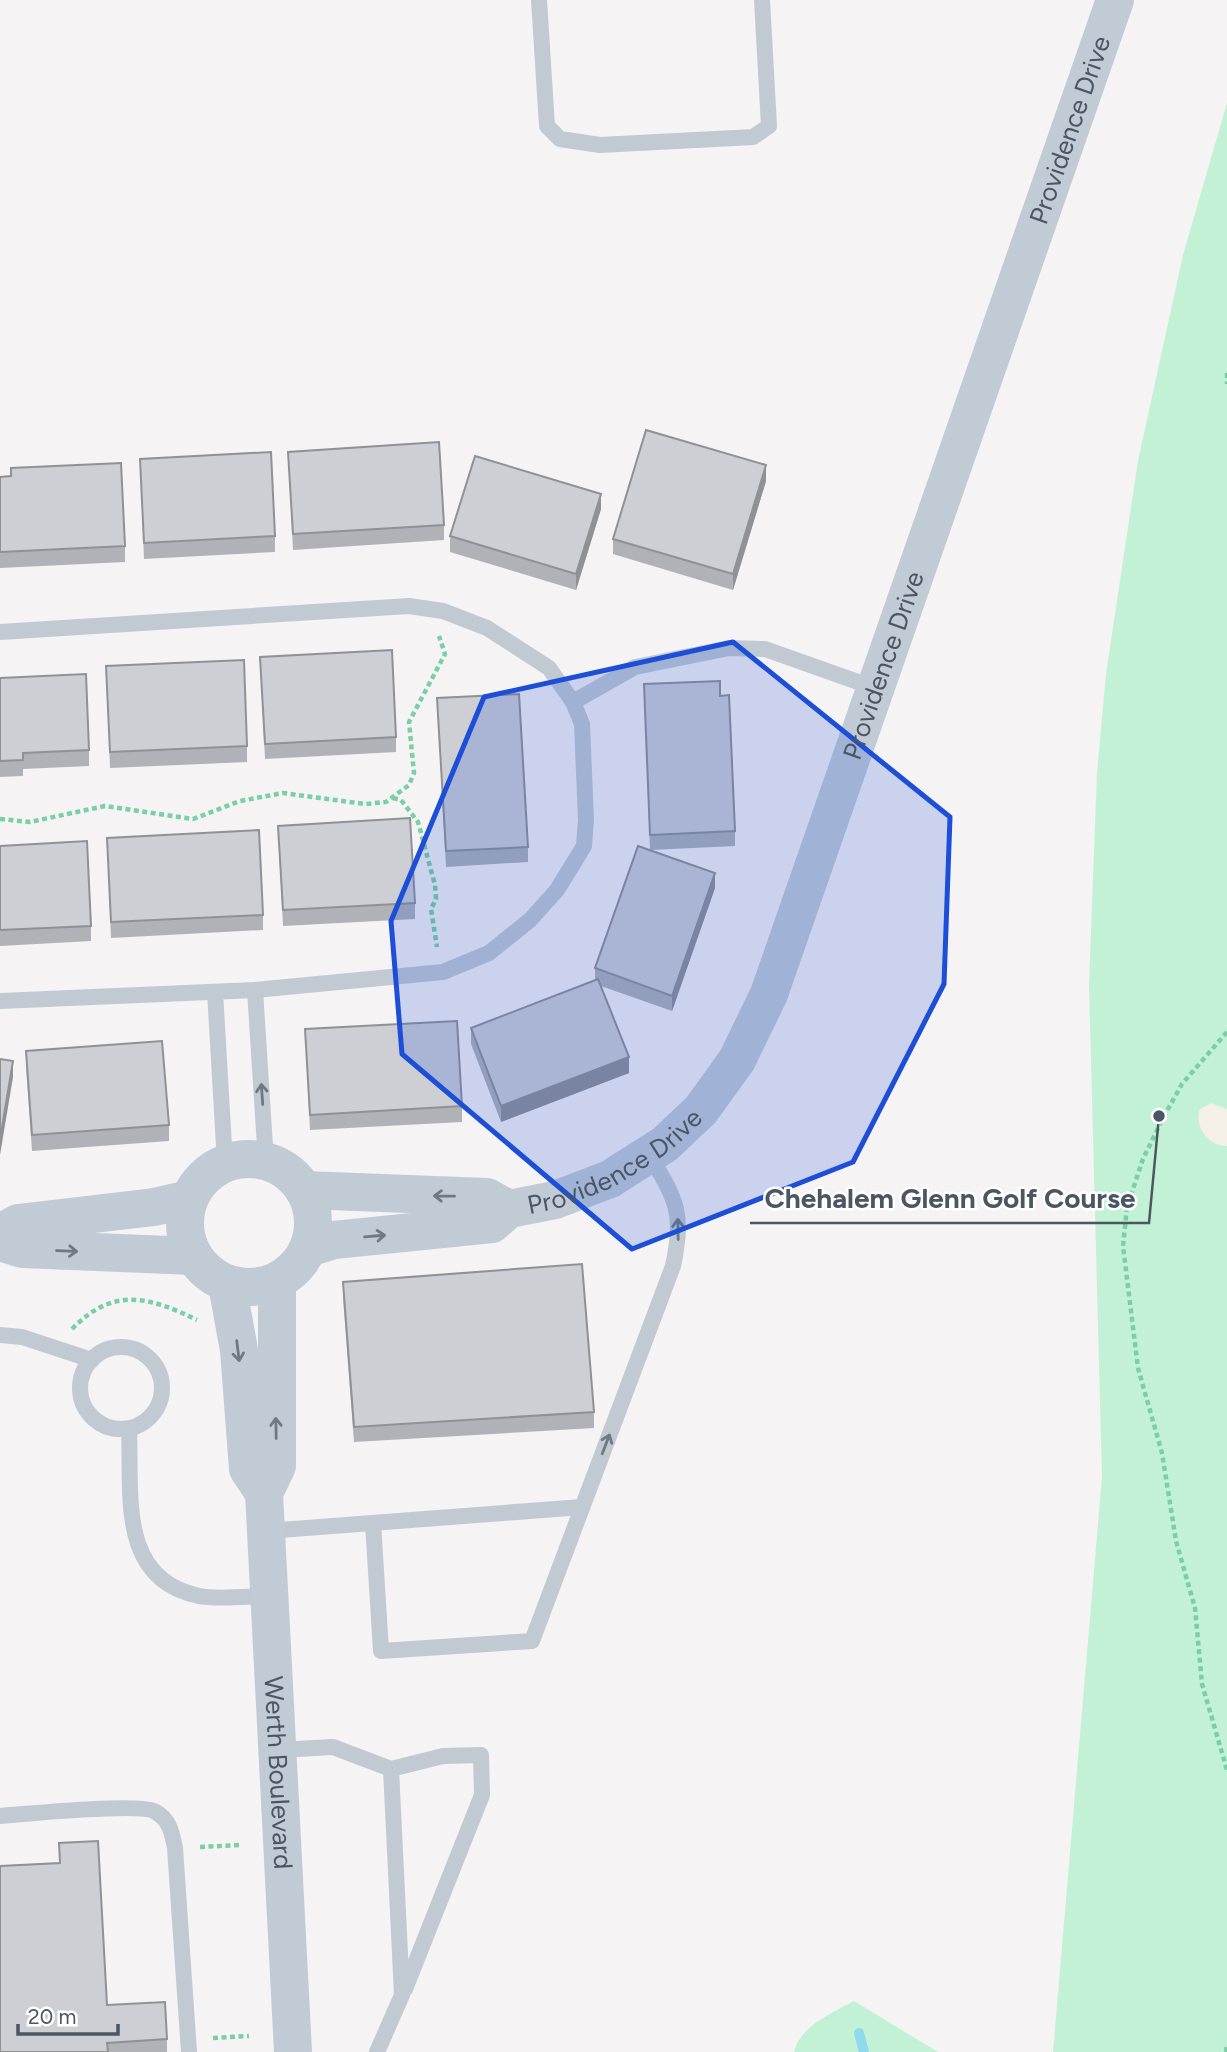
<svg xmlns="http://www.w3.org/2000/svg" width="1227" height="2052" font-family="Figtree,sans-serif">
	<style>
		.green { fill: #c3f1d5 }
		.sand { fill: #f5f0e5 }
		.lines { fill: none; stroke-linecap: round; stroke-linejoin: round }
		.stream { stroke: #90daee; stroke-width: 10 }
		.path { stroke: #7ad0a6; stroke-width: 4.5; stroke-dasharray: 5 3.5; stroke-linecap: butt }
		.lane { stroke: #c1cad2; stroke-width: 16 }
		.secondary { stroke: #c1cbd6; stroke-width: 38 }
		.wall { fill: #b0b2b7 }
		.shaded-wall { fill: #909195 }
		.building { fill: #cdcfd5; stroke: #909195; stroke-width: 2 }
		.oneway { stroke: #6e7983 }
		.oneway2 { stroke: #6e7984 }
		.marked { fill: #1d4ed8; fill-opacity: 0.2; stroke: #1d4ed8; stroke-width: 5; stroke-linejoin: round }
		.labels { text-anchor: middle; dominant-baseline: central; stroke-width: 5; stroke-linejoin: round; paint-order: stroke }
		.street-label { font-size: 26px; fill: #4a5661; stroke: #fff }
		.leader { fill: none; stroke: #4a5661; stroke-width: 2.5 }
		.callout-dot { fill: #4a5661; stroke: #fff; stroke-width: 2.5 }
		.callout-label { font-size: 28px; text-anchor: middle; font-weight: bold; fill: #4a5661; stroke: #fff; stroke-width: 5; stroke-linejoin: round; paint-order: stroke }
	</style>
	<rect width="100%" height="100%" fill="#f5f3f3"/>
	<g class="green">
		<polygon points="1227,103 1227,2052 1053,2052 1102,1477 1089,984 1097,773 1106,674 1138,461 1183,255"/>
		<path d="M854 2001 938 2052H794C800 2026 832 2013 854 2001Z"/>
	</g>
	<path class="sand" d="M1211 1103 1227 1109V1146C1208 1147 1194 1126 1200 1109Z"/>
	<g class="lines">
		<polyline class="stream" points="859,2033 864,2052"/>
		<g class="path">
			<polyline points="1227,373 1227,384"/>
			<polyline points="393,798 401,800 418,822 435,885 436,899 431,909 437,947"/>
			<polyline points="0,819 30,822 105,806 193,819 240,801 283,793 365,804 386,802 409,785 414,773 409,722 445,654 439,636"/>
			<polyline points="1227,1032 1182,1084 1162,1120 1143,1159 1127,1207 1123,1246 1138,1368 1162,1453 1176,1541 1195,1608 1202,1684 1227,1770"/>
			<path d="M72 1329C113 1287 148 1296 197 1320"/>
			<polyline points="200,1847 239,1845"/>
			<polyline points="213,2038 249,2036"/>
			<polyline points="1226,2052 1227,2045"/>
		</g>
		<g class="lane">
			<polyline points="539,0 547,126 560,139 600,145 753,137 769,126 762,0"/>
			<polyline points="0,632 409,606 443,611 487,628 549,668 573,702 582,724 586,820 584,846 557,890 530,920 489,953 443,972 255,990 0,1001"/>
			<polyline points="573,702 635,667 729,648 765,649 875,688"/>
			<polyline points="255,990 266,1162"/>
			<polyline points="215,992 225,1163"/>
			<polyline points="0,1335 22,1337 92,1360"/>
			<circle cx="121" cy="1388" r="41"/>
			<path d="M129 1429C132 1493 117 1579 199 1596 216 1600 251 1596 270 1596"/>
			<path d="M373 1523 381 1651 532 1641 673 1266C684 1213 677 1201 650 1156"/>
			<polyline points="267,1531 582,1507"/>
			<polyline points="278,1750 333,1747 391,1769 402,1995 377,2052"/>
			<polyline points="391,1769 443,1756 481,1755 482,1795 405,1989"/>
			<path d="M0 1816C27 1814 136 1803 154 1811 170 1819 172 1833 175 1848L189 2052"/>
		</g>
		<g class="secondary">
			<circle cx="249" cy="1223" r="64"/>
			<polyline points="304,1190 487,1197 509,1209"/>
			<polyline points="0,1233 18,1223 154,1207 189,1199"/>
			<polyline points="0,1242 22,1249 194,1256"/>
			<path id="s1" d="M308 1248 334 1240 492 1224 509 1209 555 1200 610 1179 665 1144 701 1110 737 1060 769 994 1115 0"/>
			<path id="s2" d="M277 1281V1466L264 1493 293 2052"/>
			<polyline points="227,1284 239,1350 248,1469 264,1493"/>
		</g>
	</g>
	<g class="wall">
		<polygon points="288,452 444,525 444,540 293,550"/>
		<polygon points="140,459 275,536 275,552 144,559"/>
		<polygon points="0,477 125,546 125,562 0,568"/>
		<polygon points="766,481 733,590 613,554 613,539"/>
		<polygon points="601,509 576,590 450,552 450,536"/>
		<polygon points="260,657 396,737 396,752 265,759"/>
		<polygon points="106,666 247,746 247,762 110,768"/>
		<polygon points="0,678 89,750 89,766 23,769 23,776 0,777"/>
		<polygon points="644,684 720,696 735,831 735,846 650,850"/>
		<polygon points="437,698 528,847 528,862 446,867"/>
		<polygon points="278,826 415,903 415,919 283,926"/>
		<polygon points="107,838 263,915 263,930 111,938"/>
		<polygon points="0,846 91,926 91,941 0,946"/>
		<polygon points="715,888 672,1011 601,986 629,1073 501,1122 471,1044 471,1028 595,980 595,968"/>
		<polygon points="305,1029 462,1106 462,1122 310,1130"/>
		<polygon points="26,1051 169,1125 169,1141 32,1151 26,1066"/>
		<polygon points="343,1282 594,1412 594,1428 354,1442 343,1298"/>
		<polygon points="59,1843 107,2005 167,2039 167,2052 0,2052 59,1863"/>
	</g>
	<g class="shaded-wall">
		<polygon points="766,465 766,481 733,590 733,574"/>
		<polygon points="601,494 601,509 576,590 576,574"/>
		<polygon points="715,873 715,888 672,1011 672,996"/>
		<polygon points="629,1057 629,1073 501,1122 501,1106"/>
		<polygon points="13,1061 13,1077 0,1155 0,1139"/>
	</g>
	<g class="building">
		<polygon points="646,430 766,465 733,574 613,539"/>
		<polygon points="439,442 444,525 293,534 288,452"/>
		<polygon points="271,452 275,536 144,543 140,459"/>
		<polygon points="475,456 601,494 576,574 450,536"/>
		<polygon points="121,463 125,546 0,552 0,477 11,476 11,468"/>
		<polygon points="392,650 396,737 265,744 260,657"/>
		<polygon points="244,660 247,746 110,752 106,666"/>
		<polygon points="86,674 89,750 23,753 23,760 0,761 0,678"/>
		<polygon points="720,681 720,696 729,695 735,831 650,835 644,684"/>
		<polygon points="519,694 528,847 446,851 437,698"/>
		<polygon points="410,818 415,903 283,910 278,826"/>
		<polygon points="259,830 263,915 111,922 107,838"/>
		<polygon points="87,841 91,926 0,930 0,846"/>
		<polygon points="638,846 715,873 672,996 595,968"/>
		<polygon points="598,979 629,1057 501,1106 471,1028"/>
		<polygon points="457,1021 462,1106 310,1115 305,1029"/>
		<polygon points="162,1041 169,1125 32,1135 26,1051"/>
		<polygon points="0,1059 13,1061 0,1139"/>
		<polygon points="582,1264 594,1412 354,1427 343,1282"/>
		<polygon points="98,1841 107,2005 165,2002 167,2039 107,2043 108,2052 0,2052 0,1866 60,1863 59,1843"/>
	</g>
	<defs><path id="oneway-shaft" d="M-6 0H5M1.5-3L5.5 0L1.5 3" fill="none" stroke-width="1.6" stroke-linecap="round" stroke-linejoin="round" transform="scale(1.75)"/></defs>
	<g class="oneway">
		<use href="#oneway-shaft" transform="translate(262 1094) rotate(-94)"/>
		<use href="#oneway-shaft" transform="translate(678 1229) rotate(-91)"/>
		<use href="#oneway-shaft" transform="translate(606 1444) rotate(-69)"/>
	</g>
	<g class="oneway2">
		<use href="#oneway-shaft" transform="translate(444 1196) rotate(-179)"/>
		<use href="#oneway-shaft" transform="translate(375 1236) rotate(-5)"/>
		<use href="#oneway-shaft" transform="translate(67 1251) rotate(2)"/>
		<use href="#oneway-shaft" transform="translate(238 1351) rotate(83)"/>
		<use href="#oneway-shaft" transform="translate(276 1428) rotate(-91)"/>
	</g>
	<path class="marked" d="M733 642 950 817 944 984 853 1162 632 1249 402 1054 391 921 484 697Z"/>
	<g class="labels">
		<g class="street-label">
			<text stroke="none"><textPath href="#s1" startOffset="1479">Providence Drive</textPath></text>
			<text stroke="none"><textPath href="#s1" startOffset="912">Providence Drive</textPath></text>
			<text stroke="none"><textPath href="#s1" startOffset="326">Providence Drive</textPath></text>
			<text stroke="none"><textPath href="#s2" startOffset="495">Werth Boulevard</textPath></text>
		</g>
	</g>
	<path class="leader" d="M1159 1116L1149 1223H750"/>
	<circle class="callout-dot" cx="1159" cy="1116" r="7"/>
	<g class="callout-label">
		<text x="950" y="1208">Chehalem Glenn Golf Course</text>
	</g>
	<path d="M18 2024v10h100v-10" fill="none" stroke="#4a5661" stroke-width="3.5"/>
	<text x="28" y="2024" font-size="21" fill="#4a5661" stroke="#ffffff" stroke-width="5" paint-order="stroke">20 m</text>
</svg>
